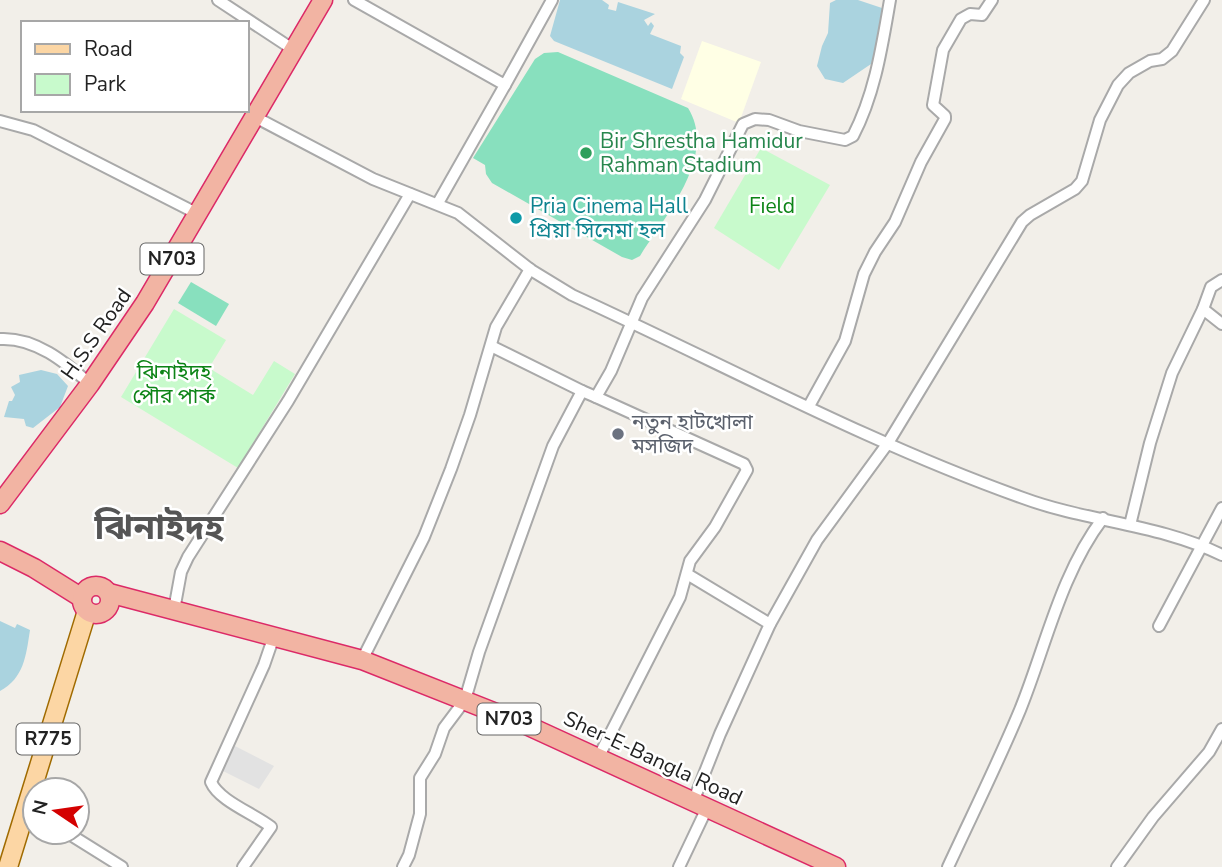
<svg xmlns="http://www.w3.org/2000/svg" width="1222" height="867" font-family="'Nunito Sans','Noto Sans Bengali',sans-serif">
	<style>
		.education { fill: #ffffe5 }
		.park { fill: #c8facc }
		.pitch { fill: #88e0be }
		.parking { fill: #e2e2e2 }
		.water { fill: #aad3df }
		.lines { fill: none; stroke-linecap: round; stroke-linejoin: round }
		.minor-casing { stroke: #a9a9a9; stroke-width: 14 }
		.primary-casing { stroke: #a06b00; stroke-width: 21 }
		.trunk-casing { stroke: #dc2a67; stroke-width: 21 }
		.minor { stroke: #fff; stroke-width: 10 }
		.primary { stroke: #fcd6a4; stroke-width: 18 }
		.trunk { stroke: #f2b4a3; stroke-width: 18 }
		.leisure-dot { fill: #2e9e5b; stroke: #fff; stroke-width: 2.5 }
		.culture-dot { fill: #0f9aa8; stroke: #fff; stroke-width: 2.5 }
		.worship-dot { fill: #6b7280; stroke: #fff; stroke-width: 2.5 }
		.labels { text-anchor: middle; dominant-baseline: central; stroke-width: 5; stroke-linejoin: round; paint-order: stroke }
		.shield { fill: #fff; stroke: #646464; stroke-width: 2 }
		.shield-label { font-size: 19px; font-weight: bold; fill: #222 }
		.leisure-label { font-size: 21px; fill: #27864d; stroke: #fff; text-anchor: start }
		.culture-label { font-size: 21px; fill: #0d838f; stroke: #fff; text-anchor: start }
		.park-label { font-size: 21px; fill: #0c8416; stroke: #fff }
		.street-label { font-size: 21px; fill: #222; stroke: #fff }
		.worship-label { font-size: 21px; fill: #5b616d; stroke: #fff; text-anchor: start }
		.town-label { font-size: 35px; font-weight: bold; fill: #555; stroke: #fff }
	</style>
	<rect width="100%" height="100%" fill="#f2efe9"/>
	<polygon class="education" points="702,41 761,62 739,123 681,99"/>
	<g class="park">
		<polygon points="761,148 830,185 779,270 714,228"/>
		<polygon points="174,309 226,340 209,368 253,395 274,361 295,374 238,468 121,397"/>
	</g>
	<g class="pitch">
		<path d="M558 52 688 108C718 156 665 216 640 256L632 260 622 257 492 183 486 174 485 165 473 158 535 59 544 53Z"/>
		<polygon points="191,282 229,304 216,326 178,303"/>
	</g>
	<polygon class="parking" points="231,744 274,766 259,789 219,769"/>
	<g class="water">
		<polygon points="560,0 602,0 609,5 608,9 616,11 618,2 655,14 644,20 648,26 651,22 654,26 650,34 681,46 680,53 684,57 672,89 554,41 550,36"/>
		<polygon points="836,0 858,0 882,8 883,28 871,64 843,83 825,79 817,66 822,46 828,33 830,3"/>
		<polygon points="41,370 57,374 68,386 60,407 33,428 26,426 24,419 4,417 9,401 12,401 15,395 11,387 20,382 19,375"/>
		<path d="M0 621 15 628 17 624 30 630C26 656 24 678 0 691Z"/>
	</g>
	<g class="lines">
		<g class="minor-casing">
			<g id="minor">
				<polyline points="218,0 294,50"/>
				<polyline points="354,0 505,85 438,203"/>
				<polyline points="505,85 552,0"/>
				<path d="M255 117 373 179 458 213 531 270 572 295C721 363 868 443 1023 498 1088 522 1159 524 1222 555"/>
				<polyline points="0,121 33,130 198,214"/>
				<polyline points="1203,309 1222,324"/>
				<path d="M0 339C35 337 65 362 90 384"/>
				<polyline points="491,346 582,391"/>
				<polyline points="596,397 744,464 747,470 715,527 690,561 680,597 598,758"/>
				<polyline points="809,406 845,341 864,274 875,252 895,222 921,162 945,119 945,116 933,105 943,50 961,19 970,14 982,15 992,0"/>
				<polyline points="1130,525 1150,443 1172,373 1203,309 1211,287 1222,280"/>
				<polyline points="687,574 770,624"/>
				<polyline points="174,610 181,572 188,557 288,401 410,194"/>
				<polyline points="1159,626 1222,508"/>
				<polyline points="362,660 424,537 451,469 470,415 496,327 530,269"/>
				<polyline points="693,802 720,734 770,624 817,540 888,443 1022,222 1030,215 1075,189 1082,181 1100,120 1118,85 1129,73 1150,61 1162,59 1172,51 1204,0"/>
				<polyline points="66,832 122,867"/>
				<path d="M243 867 271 827C255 814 219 801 211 782L264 665 274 636"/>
				<path d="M403 867 409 855 420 814V778L435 754 444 728 465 700 479 652 553 446 582 391 596 397 611 371 642 298 705 200 743 124 755 119 769 120 799 131 845 140 853 136C875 94 882 46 890 0"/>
				<polyline points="679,867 707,808"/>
				<path d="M948 867C972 815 998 763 1020 710 1046 646 1060 575 1103 518"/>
				<polyline points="1117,867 1153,817 1209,752 1222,729"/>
			</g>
		</g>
		<g class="primary-casing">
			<polyline id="primary" points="8,867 87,611"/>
		</g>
		<g class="trunk-casing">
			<g id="trunk">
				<polyline points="0,504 90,384 145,303 323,0"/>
				<polyline points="0,551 34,568 82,598"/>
				<circle cx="96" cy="600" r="14"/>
				<polyline points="109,593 362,660 524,724 836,867"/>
			</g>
		</g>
		<use href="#minor" class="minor"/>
		<use href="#primary" class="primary"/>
		<use href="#trunk" class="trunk"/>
	</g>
	<circle class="leisure-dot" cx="586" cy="153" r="7"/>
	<circle class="culture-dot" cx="516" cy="218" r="7"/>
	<circle class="worship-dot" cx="618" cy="434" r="7"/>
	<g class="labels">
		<g class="shield">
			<rect x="140.5" y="243.5" width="63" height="31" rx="5"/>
			<rect x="477.5" y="703.5" width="63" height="31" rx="5"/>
			<rect x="16.5" y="723.5" width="63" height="31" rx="5"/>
		</g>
		<g class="shield-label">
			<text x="172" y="259">N703</text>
			<text x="509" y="719">N703</text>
			<text x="48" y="739">R775</text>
		</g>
		<g class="leisure-label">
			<text x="600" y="141">Bir Shrestha Hamidur<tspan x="600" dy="24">Rahman Stadium</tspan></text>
		</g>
		<g class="culture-label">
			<text x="530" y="206">Pria Cinema Hall<tspan x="530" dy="24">প্রিয়া সিনেমা হল</tspan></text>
		</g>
		<g class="park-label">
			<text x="772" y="206">Field</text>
			<text x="174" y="372">ঝিনাইদহ<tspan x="174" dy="24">পৌর পার্ক</tspan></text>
		</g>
		<g class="street-label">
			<text transform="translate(96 334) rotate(-55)">H.S.S Road</text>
			<text transform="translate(653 758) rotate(25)">Sher-E-Bangla Road</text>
		</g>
		<g class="worship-label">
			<text x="632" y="422">নতুন হাটখোলা<tspan x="632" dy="24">মসজিদ</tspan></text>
		</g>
		<g class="town-label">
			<text x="159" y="527">ঝিনাইদহ</text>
		</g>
	</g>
	<rect x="21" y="21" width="228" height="91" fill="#ffffff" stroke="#a7a7a7" stroke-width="2"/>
	<rect x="35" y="44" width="35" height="10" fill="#fcd6a4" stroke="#a7a7a7" stroke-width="2"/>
	<text x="84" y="56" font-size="21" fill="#222222">Road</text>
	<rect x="35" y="74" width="35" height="21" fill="#c8facc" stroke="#a7a7a7" stroke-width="2"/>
	<text x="84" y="91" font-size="21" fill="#222222">Park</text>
	<g transform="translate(56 811) rotate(283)"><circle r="33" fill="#ffffff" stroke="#a7a7a7" stroke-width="2"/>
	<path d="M0-5L12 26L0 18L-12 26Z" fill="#d40000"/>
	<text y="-10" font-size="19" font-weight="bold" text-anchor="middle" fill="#222222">N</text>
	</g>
</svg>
